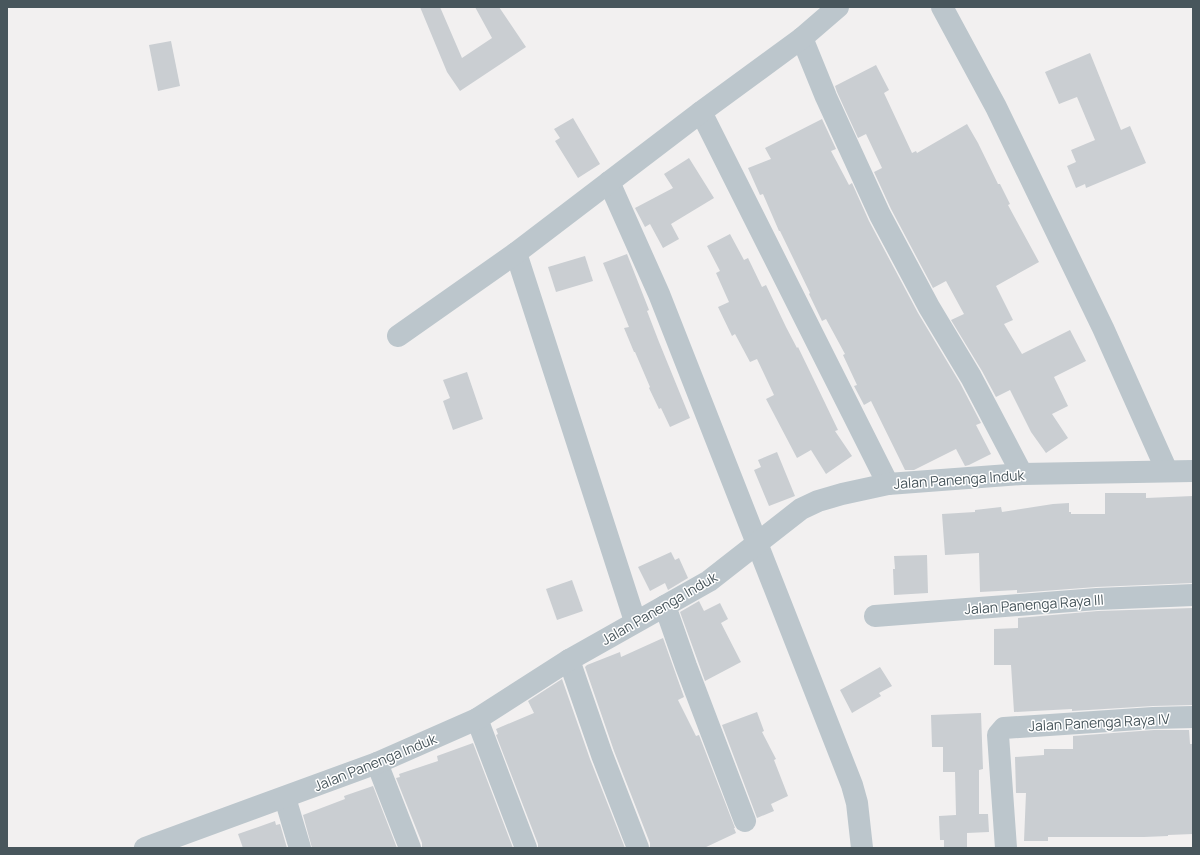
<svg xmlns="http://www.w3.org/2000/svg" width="1200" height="855" font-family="Manrope,sans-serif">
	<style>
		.building { fill: #caced2 }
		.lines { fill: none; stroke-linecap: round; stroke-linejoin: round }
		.minor { stroke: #bcc6cc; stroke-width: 22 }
		.labels { text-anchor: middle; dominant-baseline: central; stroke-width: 3; stroke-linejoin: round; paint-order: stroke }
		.street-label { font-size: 14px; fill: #48565c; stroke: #fff }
	</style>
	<rect width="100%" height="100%" fill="#f2f0f0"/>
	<g class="building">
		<polygon points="420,7 440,7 462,58 492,38 475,7 499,7 526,47 460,91 447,72"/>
		<polygon points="171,41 180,86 158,91 149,45"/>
		<polygon points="1090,53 1121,130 1130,126 1146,163 1086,188 1085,184 1076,188 1067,166 1076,162 1071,150 1095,140 1077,97 1059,104 1045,72"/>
		<polygon points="876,65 889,90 884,93 912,153 916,151 917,153 967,124 978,143 998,184 1000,184 1010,204 1008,205 1039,262 996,286 1013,320 1004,324 1022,354 1070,330 1086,361 1054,377 1068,406 1052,414 1068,438 1046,453 1031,432 1010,390 996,397 982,371 951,320 964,314 946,281 933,288 891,209 874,172 882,168 866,134 858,138 837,92 835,86"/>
		<polygon points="573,118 600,164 578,178 555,141 560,138 554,129"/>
		<polygon points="822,119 836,149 831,151 849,185 852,183 869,221 918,313 960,383 981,423 976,425 991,454 969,465 965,466 956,449 914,470 905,470 871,401 864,405 854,386 857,385 843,355 845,354 826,319 822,321 809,294 810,293 780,231 779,231 763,194 760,195 748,168 771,159 765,148"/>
		<polygon points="689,158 714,198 671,224 679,239 663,248 650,224 645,227 635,208 673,188 664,174"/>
		<polygon points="730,234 744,260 748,258 762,287 766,285 786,327 797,348 798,347 813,378 838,430 835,431 852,456 826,474 811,450 797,458 766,399 774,395 757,359 750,362 735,334 732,336 718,307 729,302 716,273 720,271 707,246"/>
		<polygon points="627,254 649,310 647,311 659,342 690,418 670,427 661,408 659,409 649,388 650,387 635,352 634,352 624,328 629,327 603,263"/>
		<polygon points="585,256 593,281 556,292 548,267"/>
		<polygon points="467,372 483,419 453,430 443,401 450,398 443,380"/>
		<polygon points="777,452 795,496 769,506 754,470 761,467 758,460"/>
		<polygon points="1105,493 1146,493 1146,498 1193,496 1193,583 1096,587 1017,593 1017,590 980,592 979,553 945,555 942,514 975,512 975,510 1001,507 1002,512 1053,504 1069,503 1069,512 1071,512 1071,514 1105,514"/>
		<polygon points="671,552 675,560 679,558 688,578 668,590 665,583 650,591 638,567"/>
		<polygon points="927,555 928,593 894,595 893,569 895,569 894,556"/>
		<polygon points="572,580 583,611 557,620 546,589"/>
		<polygon points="699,601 704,611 720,603 728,619 721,623 741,662 705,681 680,612"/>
		<polygon points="1193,608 1193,705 1153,706 1072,711 1072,709 1014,712 1011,665 994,665 994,629 1018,628 1018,618 1098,611"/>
		<polygon points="663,638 684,697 678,700 696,736 699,735 735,828 734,828 736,833 704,848 650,848 650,843 614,751 585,667 587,665 620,652 621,657"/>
		<polygon points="880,667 892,686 879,693 881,696 852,713 840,690"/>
		<polygon points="562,679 590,759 625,848 538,848 538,844 496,735 498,734 496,729 534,713 528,701"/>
		<polygon points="757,712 764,731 762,732 776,759 774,760 788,796 771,804 774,811 757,818 722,725"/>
		<polygon points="981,713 983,769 979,770 979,814 988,814 989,832 967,833 967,848 944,848 944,840 940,840 939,816 956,815 955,772 943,772 943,747 932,747 931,715"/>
		<polygon points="1154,730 1189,730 1190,744 1192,744 1193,834 1168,835 1168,836 1144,837 1048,837 1048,841 1024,841 1026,793 1016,793 1015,757 1044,755 1044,749 1073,749 1073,736"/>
		<polygon points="473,743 513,848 422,848 422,843 396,778 400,777 399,774 438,761 437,756"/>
		<polygon points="373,786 397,848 312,848 303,815 345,799 344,796"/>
		<polygon points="275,821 276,825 280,824 287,848 243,848 238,834"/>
	</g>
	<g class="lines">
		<g class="minor">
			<polyline points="942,7 996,107 1103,328 1167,471"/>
			<polyline points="802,38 826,97 880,215 929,307 971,377 1022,474"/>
			<polyline points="701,112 888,484"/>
			<polyline points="609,182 659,294 852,785 857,803 862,848"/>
			<polyline points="516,253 635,621"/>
			<polyline points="398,336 516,253 701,112 802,38 838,7"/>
			<polyline points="665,606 686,666 745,821"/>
			<polyline points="875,616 1097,599 1193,595"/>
			<polyline points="569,660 602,755 638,848"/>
			<polyline points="477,719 526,848"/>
			<polyline points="377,763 410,848"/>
			<polyline points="285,798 300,848"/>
			<polyline points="145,848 377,763 477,719 569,660 709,581 801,509 818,501 842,494 888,484 1022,474 1193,471"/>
			<polyline points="1006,848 998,735 1004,728 1153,718 1193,717"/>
		</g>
	</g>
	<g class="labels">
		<g class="street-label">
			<text transform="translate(959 479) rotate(-4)">Jalan Panenga Induk</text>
			<text transform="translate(1034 604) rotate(-4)">Jalan Panenga Raya III</text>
			<text transform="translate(659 608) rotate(-30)">Jalan Panenga Induk</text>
			<text transform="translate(1099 722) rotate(-3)">Jalan Panenga Raya IV</text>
			<text transform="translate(375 762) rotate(-22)">Jalan Panenga Induk</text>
		</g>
	</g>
	<rect width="1200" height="855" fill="none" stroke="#48565c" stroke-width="16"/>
</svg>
